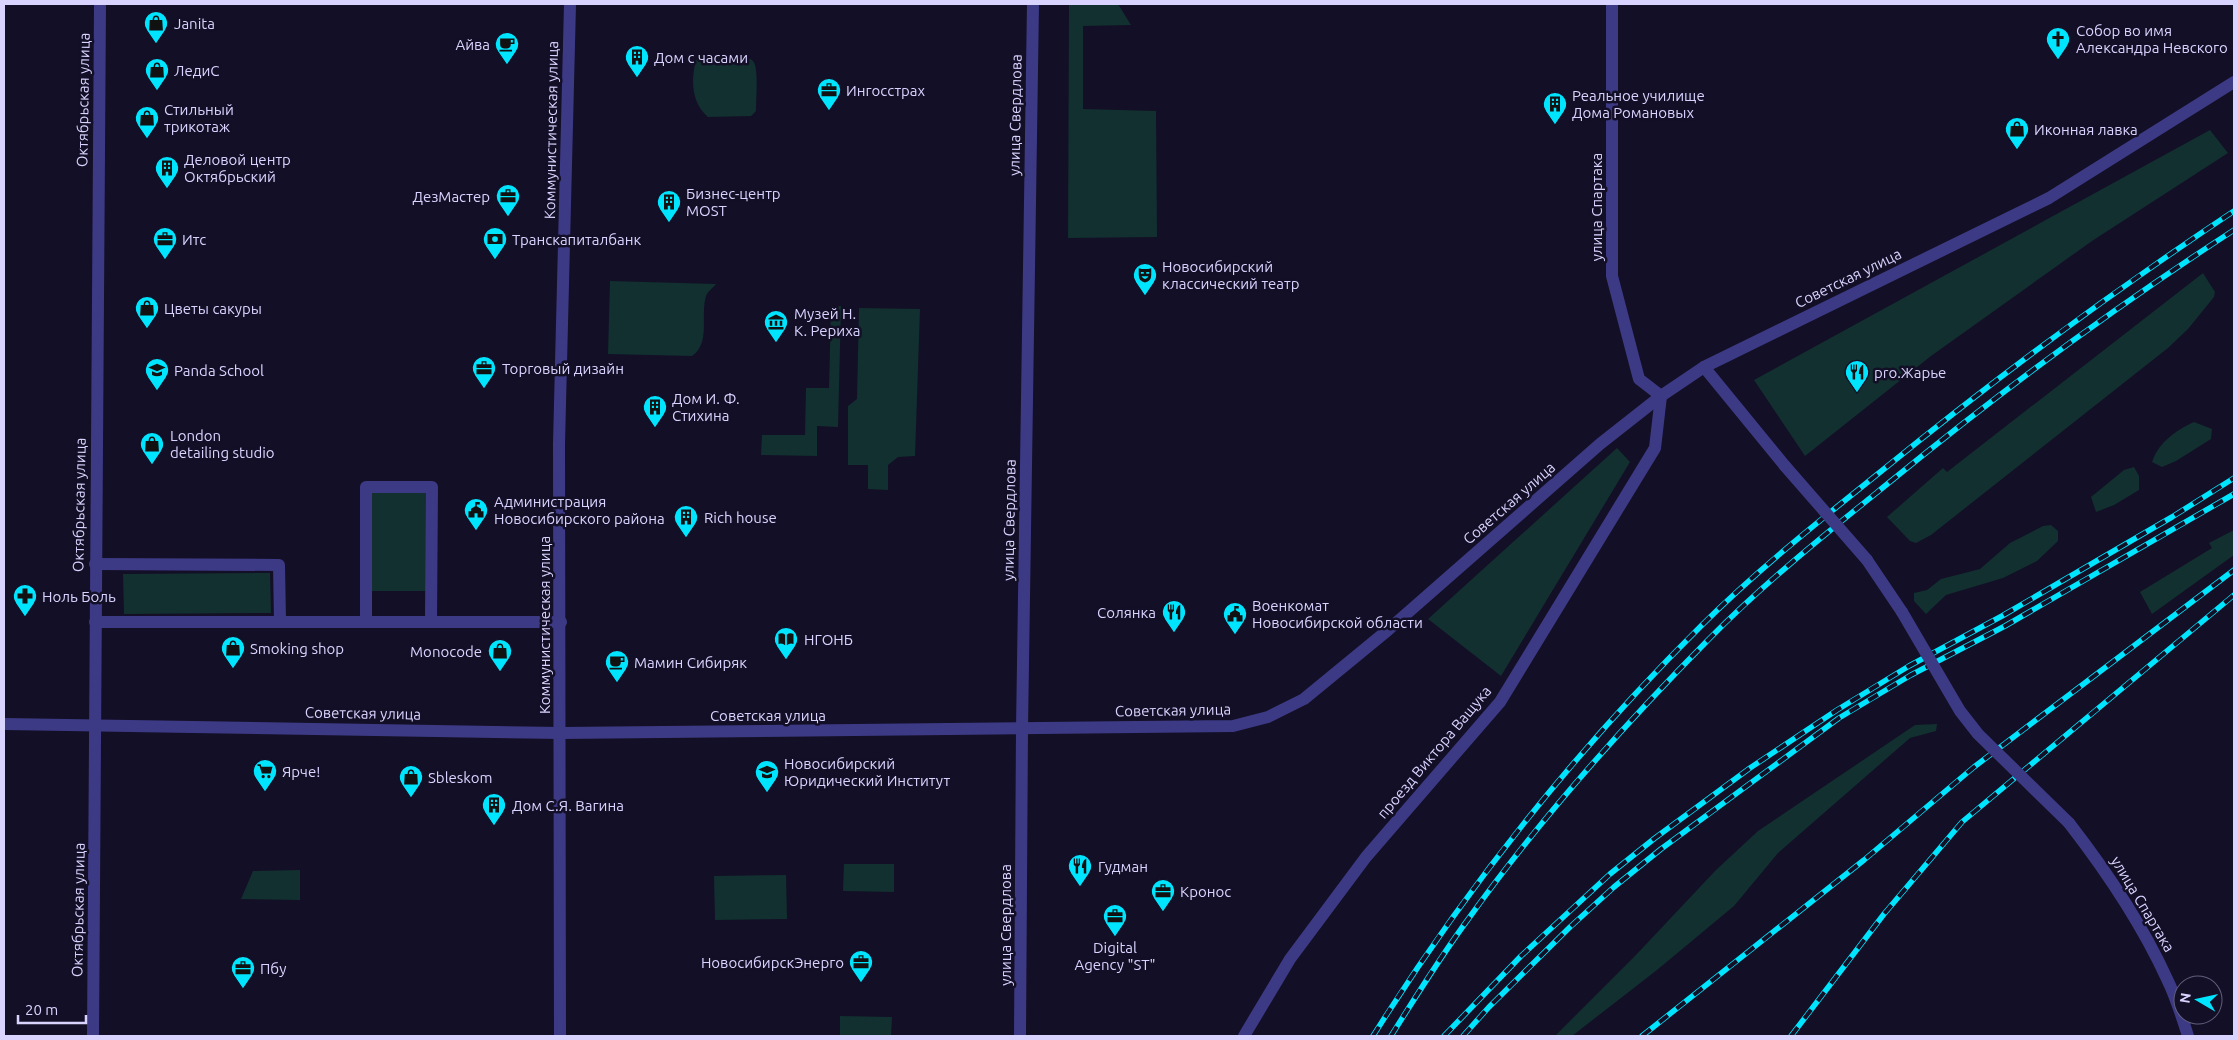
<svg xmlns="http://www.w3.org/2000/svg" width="2238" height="1040" font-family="Ubuntu,sans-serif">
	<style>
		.green { fill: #12302f }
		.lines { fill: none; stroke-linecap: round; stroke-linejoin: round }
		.minor { stroke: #3d3a85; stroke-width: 12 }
		.tertiary { stroke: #3d3a85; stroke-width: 12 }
		.rail-casing { stroke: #00e5ff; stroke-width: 5.5 }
		.rail { stroke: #130f26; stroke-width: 4; stroke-dasharray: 11; stroke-linecap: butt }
		.minor-bridge { stroke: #3d3a85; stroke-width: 12 }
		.labels { text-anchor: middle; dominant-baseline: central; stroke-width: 5; stroke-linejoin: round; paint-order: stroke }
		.poi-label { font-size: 15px; fill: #d9d4ff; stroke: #130f26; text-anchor: start }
		.street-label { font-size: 15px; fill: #d9d4ff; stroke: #130f26 }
	</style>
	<rect width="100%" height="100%" fill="#130f26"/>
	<g class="green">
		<polygon points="1069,4 1118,4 1131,25 1083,26 1083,109 1156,111 1157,237 1068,238"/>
		<path d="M714 57C724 57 745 54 753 61 759 67 756 101 756 111L751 116 708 117C691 102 691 80 696 60Z"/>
		<polygon points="2210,130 2228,153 2092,241 1931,356 1805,456 1754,380"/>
		<polygon points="2203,273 2215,292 2214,297 2188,329 2168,348 1931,535 1916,543 1910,541 1887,517 1943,468 1947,472"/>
		<path d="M610 281 716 284C713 288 707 292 706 296 700 316 711 343 692 356L608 354Z"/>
		<polygon points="841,306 838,427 817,426 817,456 761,455 762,435 805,435 806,388 829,388 831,307"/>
		<polygon points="859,308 920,309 915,456 898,457 888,465 888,490 868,489 868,465 848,465 848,406 857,399"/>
		<path d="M2194 422 2212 429 2211 439 2176 461 2162 467 2152 462C2158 443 2176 430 2194 422Z"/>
		<polygon points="1617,448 1630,462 1501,676 1428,619"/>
		<polygon points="2134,467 2139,476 2139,490 2114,505 2096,512 2091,497 2124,470"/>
		<polygon points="366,487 432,487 431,591 366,591"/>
		<polygon points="2051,525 2058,531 2058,541 2037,561 2003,578 1946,595 1926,614 1914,601 1914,593 1927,590 1941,579 1980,569 2010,543 2043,526"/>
		<polygon points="2234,530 2234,555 2152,614 2140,592 2212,548 2209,543"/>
		<polygon points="270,573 271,613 124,614 123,574"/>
		<polygon points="1937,724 1936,731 1910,738 1778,853 1734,906 1657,970 1572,1036 1555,1036 1634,957 1716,870 1758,831 1915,725"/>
		<polygon points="844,864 894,864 894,892 843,891"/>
		<polygon points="300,870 300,900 241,899 253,871"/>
		<polygon points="786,875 787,919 715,920 714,876"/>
		<polygon points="840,1016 892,1017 891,1036 840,1036"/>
	</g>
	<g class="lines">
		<g class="minor">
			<polyline points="1612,4 1612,276 1639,379 1661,396"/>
			<polyline points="1704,367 1785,466"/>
			<polyline points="1867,560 1902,612"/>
			<polyline points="95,564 279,565 280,621"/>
			<polyline points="366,621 366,487 432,487 431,621"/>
			<polyline points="95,622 561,622"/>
			<path d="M2069 823C2107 872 2141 922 2167 979 2176 997 2182 1017 2188 1036"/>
			<polyline points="93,1036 100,4"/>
			<polyline points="560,1036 559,444 570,4"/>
			<polyline points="1020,1036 1022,729 1033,4"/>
		</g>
		<g class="tertiary">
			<polyline points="4,724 561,733 1233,726 1268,717 1304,699 1388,630 1600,444 1661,396 1704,367 2049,198 2234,82"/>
			<polyline points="1244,1036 1290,959 1366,857 1500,702 1655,448 1661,396"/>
		</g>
		<g class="rail-casing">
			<g id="rail">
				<path d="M1373 1036C1466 888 1576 750 1701 626 1756 571 1818 522 1879 473 1993 380 2112 292 2234 211"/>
				<path d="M1391 1036C1416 996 1441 956 1469 918 1540 819 1623 726 1708 640 1765 582 1828 532 1891 481 2001 391 2115 307 2234 230"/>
				<polyline points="1444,1036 1521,956 1610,874 1655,838 1750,768 1837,710 1909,666 2002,616 2172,517 2234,478"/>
				<polyline points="1463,1036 1489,1007 1570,927 1614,887 1661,849 1839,718 1911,675 2005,626 2234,494"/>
				<polyline points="1642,1036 1864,860 1974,767 2234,570"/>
				<polyline points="1791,1036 1884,914 1962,822 2234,595"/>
			</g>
		</g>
		<use href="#rail" class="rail"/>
		<g class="minor-bridge">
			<polyline points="1785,466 1867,560"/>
			<polyline points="1902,612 1960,711 1978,734 2069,823"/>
		</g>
	</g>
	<defs>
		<g id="shop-pin" transform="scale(1.25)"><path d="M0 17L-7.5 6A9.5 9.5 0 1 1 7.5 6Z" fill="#00e5ff" stroke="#130f26"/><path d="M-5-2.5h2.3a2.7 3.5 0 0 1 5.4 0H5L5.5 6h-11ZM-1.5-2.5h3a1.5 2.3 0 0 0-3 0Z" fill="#111"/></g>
		<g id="church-pin" transform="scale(1.25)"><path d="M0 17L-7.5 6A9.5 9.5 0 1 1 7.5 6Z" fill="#00e5ff" stroke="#130f26"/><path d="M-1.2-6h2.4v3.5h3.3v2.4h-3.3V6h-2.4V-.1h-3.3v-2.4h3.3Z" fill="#111"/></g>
		<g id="cafe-pin" transform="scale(1.25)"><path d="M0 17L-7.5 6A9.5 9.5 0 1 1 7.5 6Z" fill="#00e5ff" stroke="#130f26"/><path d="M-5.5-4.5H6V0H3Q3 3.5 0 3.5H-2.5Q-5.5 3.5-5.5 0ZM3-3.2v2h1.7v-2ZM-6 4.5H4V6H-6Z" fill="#111"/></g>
		<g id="building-pin" transform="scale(1.25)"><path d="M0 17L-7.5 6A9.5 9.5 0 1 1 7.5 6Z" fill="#00e5ff" stroke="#130f26"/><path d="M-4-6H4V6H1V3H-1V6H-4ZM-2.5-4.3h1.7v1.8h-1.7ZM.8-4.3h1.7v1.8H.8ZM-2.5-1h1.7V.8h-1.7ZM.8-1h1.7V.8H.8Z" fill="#111"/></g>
		<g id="office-pin" transform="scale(1.25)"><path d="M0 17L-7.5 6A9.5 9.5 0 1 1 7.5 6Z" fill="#00e5ff" stroke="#130f26"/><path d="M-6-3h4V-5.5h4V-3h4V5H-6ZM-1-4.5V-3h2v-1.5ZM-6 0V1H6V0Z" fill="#111"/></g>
		<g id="bank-pin" transform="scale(1.25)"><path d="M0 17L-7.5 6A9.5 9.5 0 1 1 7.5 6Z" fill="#00e5ff" stroke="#130f26"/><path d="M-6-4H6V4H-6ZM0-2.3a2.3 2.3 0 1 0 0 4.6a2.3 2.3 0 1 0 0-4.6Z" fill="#111"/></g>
		<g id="theatre-pin" transform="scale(1.25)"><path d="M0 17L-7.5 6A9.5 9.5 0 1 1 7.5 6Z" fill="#00e5ff" stroke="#130f26"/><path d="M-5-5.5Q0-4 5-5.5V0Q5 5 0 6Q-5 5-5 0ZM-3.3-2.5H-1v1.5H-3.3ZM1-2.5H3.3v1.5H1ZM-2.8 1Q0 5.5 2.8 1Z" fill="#111"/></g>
		<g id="museum-pin" transform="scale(1.25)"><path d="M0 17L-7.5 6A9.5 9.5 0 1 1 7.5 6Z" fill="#00e5ff" stroke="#130f26"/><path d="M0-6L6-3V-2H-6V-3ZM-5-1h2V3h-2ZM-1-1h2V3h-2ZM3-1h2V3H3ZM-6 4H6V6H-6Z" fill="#111"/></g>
		<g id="school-pin" transform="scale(1.25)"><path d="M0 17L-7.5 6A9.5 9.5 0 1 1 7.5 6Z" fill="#00e5ff" stroke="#130f26"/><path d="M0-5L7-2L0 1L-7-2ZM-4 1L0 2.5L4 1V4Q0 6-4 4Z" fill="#111"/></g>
		<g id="restaurant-pin" transform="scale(1.25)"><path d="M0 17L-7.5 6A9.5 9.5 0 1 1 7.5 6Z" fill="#00e5ff" stroke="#130f26"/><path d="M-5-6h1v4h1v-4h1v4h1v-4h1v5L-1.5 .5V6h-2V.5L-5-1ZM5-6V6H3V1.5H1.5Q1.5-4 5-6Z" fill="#111"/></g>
		<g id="civic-pin" transform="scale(1.25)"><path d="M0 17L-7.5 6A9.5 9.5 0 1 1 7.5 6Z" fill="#00e5ff" stroke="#130f26"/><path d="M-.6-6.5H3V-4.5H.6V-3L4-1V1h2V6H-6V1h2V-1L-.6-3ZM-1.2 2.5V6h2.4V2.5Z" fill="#111"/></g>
		<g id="pharmacy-pin" transform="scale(1.25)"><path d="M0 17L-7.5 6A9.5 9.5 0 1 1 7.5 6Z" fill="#00e5ff" stroke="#130f26"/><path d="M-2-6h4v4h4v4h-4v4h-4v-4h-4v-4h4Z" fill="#111"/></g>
		<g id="library-pin" transform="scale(1.25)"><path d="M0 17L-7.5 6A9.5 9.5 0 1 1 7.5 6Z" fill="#00e5ff" stroke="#130f26"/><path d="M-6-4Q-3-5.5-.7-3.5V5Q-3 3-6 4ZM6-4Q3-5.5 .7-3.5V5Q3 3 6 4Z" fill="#111"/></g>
		<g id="supermarket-pin" transform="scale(1.25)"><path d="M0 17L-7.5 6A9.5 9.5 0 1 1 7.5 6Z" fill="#00e5ff" stroke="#130f26"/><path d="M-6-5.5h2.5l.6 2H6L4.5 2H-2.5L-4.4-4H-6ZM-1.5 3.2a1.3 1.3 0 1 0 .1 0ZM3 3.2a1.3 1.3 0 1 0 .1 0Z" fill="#111"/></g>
		<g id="university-pin" transform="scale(1.25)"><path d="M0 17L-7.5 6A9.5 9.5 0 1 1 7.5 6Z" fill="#00e5ff" stroke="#130f26"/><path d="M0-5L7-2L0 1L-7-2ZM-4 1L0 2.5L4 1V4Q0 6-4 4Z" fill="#111"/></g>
	</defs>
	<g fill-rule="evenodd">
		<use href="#shop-pin" x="156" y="23"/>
		<use href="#church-pin" x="2058" y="39"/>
		<use href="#cafe-pin" x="507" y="44"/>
		<use href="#building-pin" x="637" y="57"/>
		<use href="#shop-pin" x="157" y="70"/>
		<use href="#office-pin" x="829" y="90"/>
		<use href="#building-pin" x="1555" y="104"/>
		<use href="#shop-pin" x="147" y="118"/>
		<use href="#shop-pin" x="2017" y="129"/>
		<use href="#building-pin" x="167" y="168"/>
		<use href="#office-pin" x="508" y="196"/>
		<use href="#building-pin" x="669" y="202"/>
		<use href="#office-pin" x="165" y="239"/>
		<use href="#bank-pin" x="495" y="239"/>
		<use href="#theatre-pin" x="1145" y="275"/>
		<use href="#shop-pin" x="147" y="308"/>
		<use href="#museum-pin" x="776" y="322"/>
		<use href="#office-pin" x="484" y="368"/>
		<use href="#school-pin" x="157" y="370"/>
		<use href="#restaurant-pin" x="1857" y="372"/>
		<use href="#building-pin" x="655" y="407"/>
		<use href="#shop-pin" x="152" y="444"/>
		<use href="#civic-pin" x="476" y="510"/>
		<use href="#building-pin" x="686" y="517"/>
		<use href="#pharmacy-pin" x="25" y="596"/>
		<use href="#restaurant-pin" x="1174" y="612"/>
		<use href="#civic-pin" x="1235" y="614"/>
		<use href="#library-pin" x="786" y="639"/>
		<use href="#shop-pin" x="233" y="648"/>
		<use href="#shop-pin" x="500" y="651"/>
		<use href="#cafe-pin" x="617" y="662"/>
		<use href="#supermarket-pin" x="265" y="771"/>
		<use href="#university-pin" x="767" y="772"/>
		<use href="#shop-pin" x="411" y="777"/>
		<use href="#building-pin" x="494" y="805"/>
		<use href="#restaurant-pin" x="1080" y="866"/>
		<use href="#office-pin" x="1163" y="891"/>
		<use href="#office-pin" x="1115" y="916"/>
		<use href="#office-pin" x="861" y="962"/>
		<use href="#office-pin" x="243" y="968"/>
	</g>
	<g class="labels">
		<g class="poi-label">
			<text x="174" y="23">Janita</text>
			<text x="2076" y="30">Собор во имя<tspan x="2076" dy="17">Александра Невского</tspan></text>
			<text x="490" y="44" text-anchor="end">Айва</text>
			<text x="654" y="57">Дом с часами</text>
			<text x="174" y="70">ЛедиС</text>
			<text x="846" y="90">Ингосстрах</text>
			<text x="1572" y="95">Реальное училище<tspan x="1572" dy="17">Дома Романовых</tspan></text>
			<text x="164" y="109">Стильный<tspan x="164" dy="17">трикотаж</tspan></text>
			<text x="2034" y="129">Иконная лавка</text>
			<text x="184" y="159">Деловой центр<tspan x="184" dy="17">Октябрьский</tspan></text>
			<text x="686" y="193">Бизнес-центр<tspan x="686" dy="17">MOST</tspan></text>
			<text x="490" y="196" text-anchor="end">ДезМастер</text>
			<text x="182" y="239">Итс</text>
			<text x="512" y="239">Транскапиталбанк</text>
			<text x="1162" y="266">Новосибирский<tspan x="1162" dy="17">классический театр</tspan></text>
			<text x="164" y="308">Цветы сакуры</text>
			<text x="794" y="313">Музей Н.<tspan x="794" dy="17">К. Рериха</tspan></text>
			<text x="502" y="368">Торговый дизайн</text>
			<text x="174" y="370">Panda School</text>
			<text x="1874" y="372">pro.Жарье</text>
			<text x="672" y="398">Дом И. Ф.<tspan x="672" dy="17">Стихина</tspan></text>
			<text x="170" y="435">London<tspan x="170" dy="17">detailing studio</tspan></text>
			<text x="494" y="501">Администрация<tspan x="494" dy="17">Новосибирского района</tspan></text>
			<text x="704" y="517">Rich house</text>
			<text x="42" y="596">Ноль Боль</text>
			<text x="1252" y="605">Военкомат<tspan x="1252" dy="17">Новосибирской области</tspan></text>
			<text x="1156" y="612" text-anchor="end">Солянка</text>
			<text x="804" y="639">НГОНБ</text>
			<text x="250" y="648">Smoking shop</text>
			<text x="482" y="651" text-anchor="end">Monocode</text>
			<text x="634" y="662">Мамин Сибиряк</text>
			<text x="784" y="763">Новосибирский<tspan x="784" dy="17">Юридический Институт</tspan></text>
			<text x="282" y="771">Ярче!</text>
			<text x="428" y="777">Sbleskom</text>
			<text x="512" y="805">Дом С.Я. Вагина</text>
			<text x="1098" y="866">Гудман</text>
			<text x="1180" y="891">Кронос</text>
			<text x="1115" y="947" text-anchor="middle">Digital<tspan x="1115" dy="17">Agency "ST"</tspan></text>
			<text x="844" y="962" text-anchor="end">НовосибирскЭнерго</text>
			<text x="260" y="968">Пбу</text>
		</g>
		<g class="street-label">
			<text transform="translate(83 100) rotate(-89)">Октябрьская улица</text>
			<text transform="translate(1015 115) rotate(-89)">улица Свердлова</text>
			<text transform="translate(551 130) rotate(-89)">Коммунистическая улица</text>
			<text transform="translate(1596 207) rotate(-90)">улица Спартака</text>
			<text transform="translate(1848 278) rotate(-26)">Советская улица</text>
			<text transform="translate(1509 503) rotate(-41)">Советская улица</text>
			<text transform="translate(79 505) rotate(-89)">Октябрьская улица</text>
			<text transform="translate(1009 520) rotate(-89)">улица Свердлова</text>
			<text transform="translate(544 625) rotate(-90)">Коммунистическая улица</text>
			<text transform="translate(1173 710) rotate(-1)">Советская улица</text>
			<text transform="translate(363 713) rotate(1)">Советская улица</text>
			<text x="768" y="715">Советская улица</text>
			<text transform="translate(1434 752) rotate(-50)">проезд Виктора Ващука</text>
			<text transform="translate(2143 904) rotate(59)">улица Спартака</text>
			<text transform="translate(78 910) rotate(-89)">Октябрьская улица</text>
			<text transform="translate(1005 925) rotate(-90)">улица Свердлова</text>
		</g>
	</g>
	<rect width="2238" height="1040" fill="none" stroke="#d9d4ff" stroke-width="10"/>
	<g transform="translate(2198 1000) rotate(279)"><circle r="24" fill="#130f26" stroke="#625e7d"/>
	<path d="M0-4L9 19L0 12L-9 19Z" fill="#00e5ff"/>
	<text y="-8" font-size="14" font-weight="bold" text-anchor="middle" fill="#d9d4ff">N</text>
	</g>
	<path d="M18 1015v8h68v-8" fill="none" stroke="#d9d4ff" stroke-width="2.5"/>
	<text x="25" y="1015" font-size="15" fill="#d9d4ff" stroke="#130f26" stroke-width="4" paint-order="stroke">20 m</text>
</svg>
